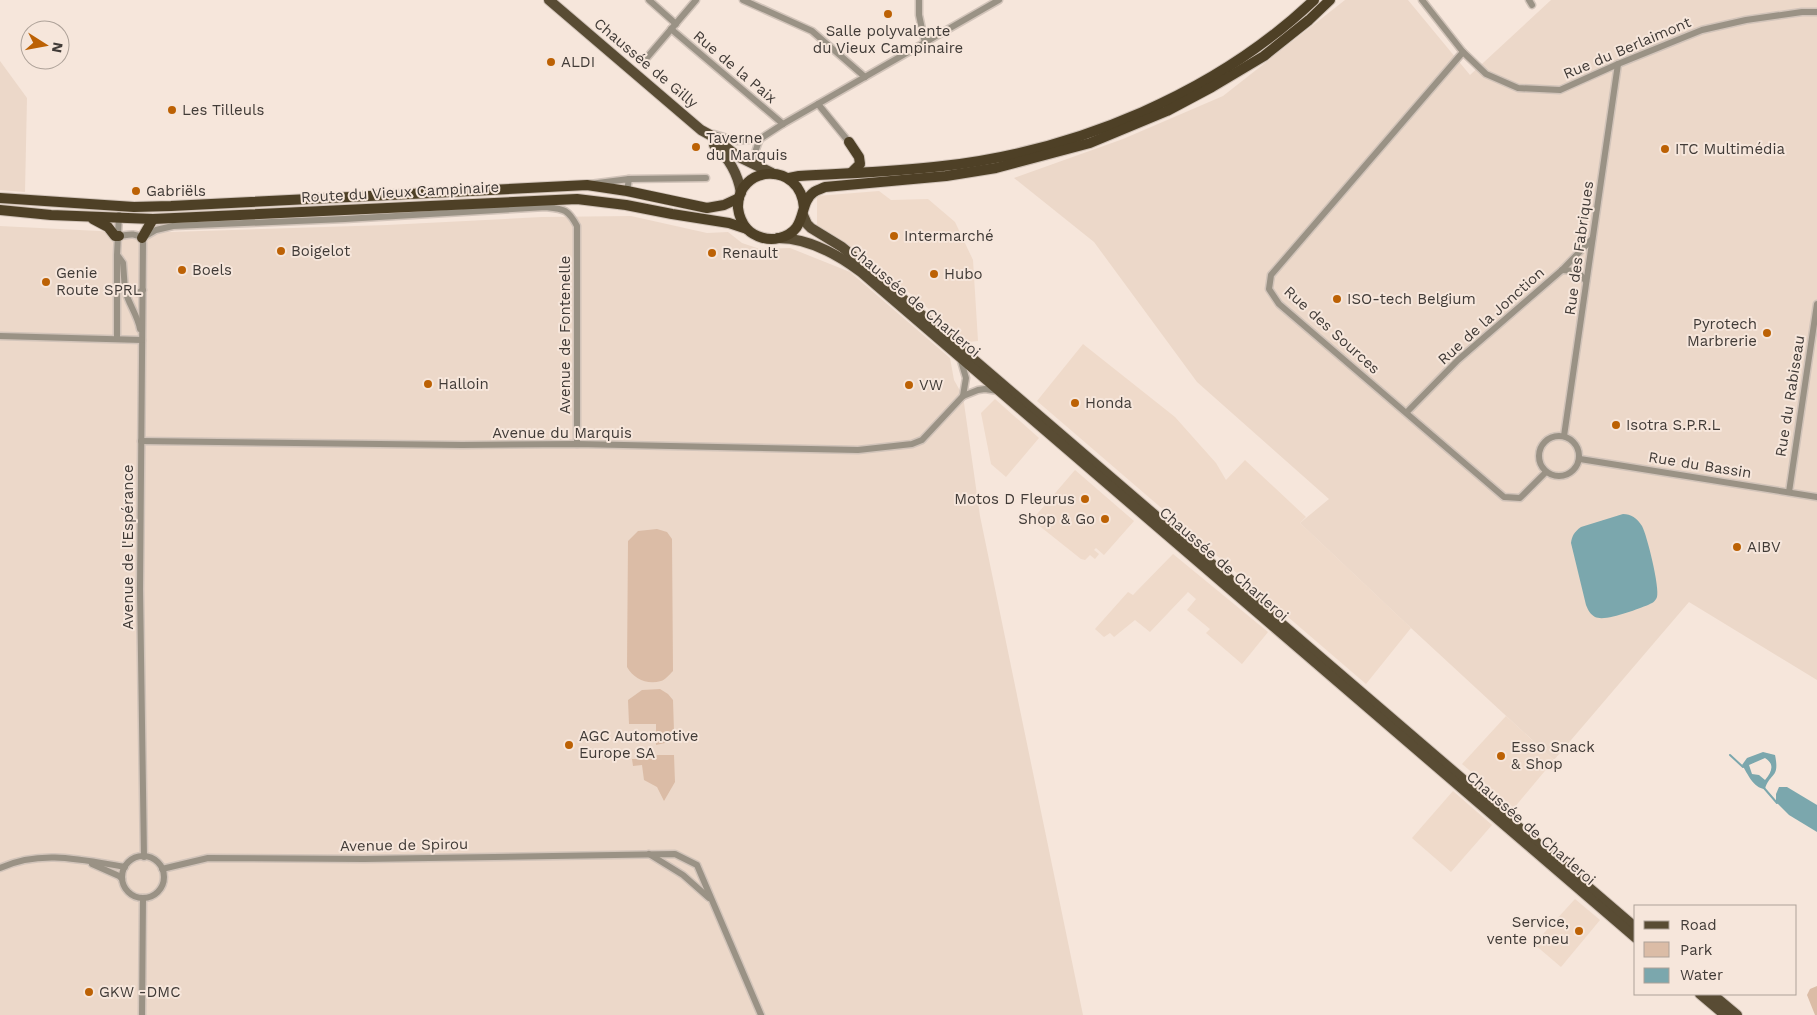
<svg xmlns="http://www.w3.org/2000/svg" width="1817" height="1015" font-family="'Work Sans',sans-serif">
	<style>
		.built { fill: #efdaca }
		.industrial { fill: #ecd8c9 }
		.green { fill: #dbbca6 }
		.water { fill: #7ba7ad; fill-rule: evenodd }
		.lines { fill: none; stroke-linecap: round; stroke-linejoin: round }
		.stream { stroke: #7ba7ad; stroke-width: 2 }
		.minor-casing { stroke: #d2c4ba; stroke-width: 9 }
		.primary-casing { stroke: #d2c4ba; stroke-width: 12 }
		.trunk-casing { stroke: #d2c4ba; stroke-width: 12 }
		.minor { stroke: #9a9285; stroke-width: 6 }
		.primary { stroke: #594c34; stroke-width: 10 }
		.trunk { stroke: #4e4026; stroke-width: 10 }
		.poi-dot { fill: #bc6104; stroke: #f6e6db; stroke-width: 2 }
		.labels { text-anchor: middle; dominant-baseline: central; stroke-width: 4; stroke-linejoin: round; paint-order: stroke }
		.poi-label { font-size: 15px; fill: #413b37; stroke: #f6e6db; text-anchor: start }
		.street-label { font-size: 15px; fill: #413b37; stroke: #f6e6db }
	</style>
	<rect width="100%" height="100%" fill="#f6e6db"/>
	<g class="built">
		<polygon points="879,191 891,200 928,199 955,222 973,260 978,341 969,342 872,262 817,226 817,196"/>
		<polygon points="1083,344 1175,417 1216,463 1226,480 1245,460 1306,517 1300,523 1411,628 1366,684 1037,401"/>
		<polygon points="995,399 1039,438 1006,477 991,464 981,413"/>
		<polygon points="1075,470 1134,521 1104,555 1096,548 1094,550 1099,554 1095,559 1090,555 1085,560 1081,559 1032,520"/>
		<polygon points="1173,554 1268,632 1242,664 1206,633 1210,629 1187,610 1196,599 1188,592 1150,632 1135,620 1114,637 1110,633 1104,637 1095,629 1128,592 1133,595"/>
		<polygon points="1506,716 1554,760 1514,808 1462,764"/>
		<polygon points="1453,791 1492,825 1451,872 1412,838"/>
		<polygon points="1575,899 1600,920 1561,967 1534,944"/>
	</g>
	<g class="industrial">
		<polygon points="1345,0 1408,0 1470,75 1551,0 1817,0 1817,680 1689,602 1554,760 1411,628 1300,523 1329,499 1197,382 1094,242 1014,178 1123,139 1223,96"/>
		<polygon points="0,61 27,98 25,192 0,190"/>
		<polygon points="631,216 707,233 728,232 742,243 760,249 790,248 850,272 950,358 954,380 963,396 980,516 1083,1015 0,1015 0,226 139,233 387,225 542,217"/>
	</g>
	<g class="green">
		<path d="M657 529 667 532 672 539 673 671C670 674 665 680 661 681 647 685 634 679 627 667L628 541 638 531Z"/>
		<polygon points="660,689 668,694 673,700 674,732 665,743 656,745 656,724 629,724 628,700 642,690"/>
		<polygon points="657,755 674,755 675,782 664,801 657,787 644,780 642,765 633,766 632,759 655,759"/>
		<polygon points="1817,986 1817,1015 1815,1015 1807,995 1810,989"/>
	</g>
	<g class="water">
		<path d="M1623 514C1631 514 1637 518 1642 526 1647 535 1660 588 1657 597 1655 602 1652 603 1648 605 1637 609 1606 622 1595 617 1590 614 1588 610 1586 605L1571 543C1572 536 1574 532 1581 527Z"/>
		<path d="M1763 752 1775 755C1780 779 1770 772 1765 789 1753 788 1748 774 1742 765L1747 758ZM1765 758C1775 764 1772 772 1765 780L1759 775 1752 774 1749 765Z"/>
		<polygon points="1779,787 1787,787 1817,805 1817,832 1789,815 1776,802 1776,794"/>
	</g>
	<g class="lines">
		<g class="stream">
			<polyline points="1730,755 1743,767"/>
			<polyline points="1764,788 1777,803"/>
		</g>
		<g class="minor-casing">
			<g id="minor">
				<polyline points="649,0 676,24"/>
				<polyline points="743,0 812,31 865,77"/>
				<polyline points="919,0 919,15 925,43"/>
				<polyline points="1422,0 1463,52 1486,74 1518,88 1560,90 1618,64 1702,30 1746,20 1802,12 1817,12"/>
				<polyline points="1529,0 1532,5"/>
				<polyline points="671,29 783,124"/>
				<polyline points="1463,52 1271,275 1269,289 1279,304 1504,497 1520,498 1546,472"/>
				<polyline points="644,61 696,0"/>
				<polyline points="818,104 849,142"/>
				<polyline points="712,136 714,134 737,141 760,139 783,124 999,0"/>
				<path d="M760 139C756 149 751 157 761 164"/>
				<polyline points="629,179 706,178"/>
				<polyline points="590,184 629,179 627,191"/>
				<path d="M119 236C128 235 134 232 142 238"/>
				<path d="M144 237 156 230 173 226 345 219 546 207C564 209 568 209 577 226V444"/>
				<polyline points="142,238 143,243 140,589 144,857"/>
				<polyline points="118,256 123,263 125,290 138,293 143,290"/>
				<polyline points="1562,270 1577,271 1586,281"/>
				<path d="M125 290C128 303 138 316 140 329"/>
				<polyline points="0,336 142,340"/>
				<polyline points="117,338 117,255 119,215"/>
				<polyline points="961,361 966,378 963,396"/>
				<polyline points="1407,412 1458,360 1562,270 1592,239"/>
				<circle cx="1559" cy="456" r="20"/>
				<polyline points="1564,436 1618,64"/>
				<polyline points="141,441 462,445 577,444 858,450 912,444 922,440 963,396 978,390 985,389 998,391"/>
				<polyline points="1580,459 1817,497"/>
				<polyline points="1789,492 1817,304"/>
				<polyline points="649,854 683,875 709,898"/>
				<circle cx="143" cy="877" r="21"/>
				<polyline points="92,864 119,876 122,879"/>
				<path d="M0 868C41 849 83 860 125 867"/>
				<polyline points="162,869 208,858 364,859 675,854 697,865 761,1015"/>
				<polyline points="142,1015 143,898"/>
			</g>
		</g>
		<g class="primary-casing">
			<g id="primary">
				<polyline points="549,0 701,130 712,136 737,156 772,173"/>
				<path d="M714 145C729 158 738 174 741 193"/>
				<polyline points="803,215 807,224 811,228 842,247 860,262 1636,928"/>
				<path d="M778 238C809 238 837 254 861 272L1636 938"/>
				<polyline points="1700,994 1725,1015"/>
				<polyline points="1712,994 1737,1015"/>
			</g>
		</g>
		<g class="trunk-casing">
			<g id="trunk">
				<polyline points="849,142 859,157 860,164 851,173"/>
				<path d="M789 178 799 176C847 173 896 172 943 166 1077 151 1216 93 1314 0"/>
				<polyline points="0,198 134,207 171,206 587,185 627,191 707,208 724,205 739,198"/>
				<path d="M804 208C801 160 736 165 738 208 739 216 742 223 747 229 755 237 768 241 779 238 809 231 797 204 814 192 817 190 821 189 825 187L946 176 996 168 1090 143 1167 111 1212 87 1264 56 1309 20 1330 0"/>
				<polyline points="0,210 51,215 153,219 577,199 626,205 672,214 729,223 747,229"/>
				<polyline points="93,219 108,227 115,236 119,236"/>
				<polyline points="142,238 153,219"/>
			</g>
		</g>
		<use href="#minor" class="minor"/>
		<use href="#primary" class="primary"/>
		<use href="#trunk" class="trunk"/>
	</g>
	<g class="poi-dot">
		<circle cx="888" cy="14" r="5"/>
		<circle cx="551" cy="62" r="5"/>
		<circle cx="172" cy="110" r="5"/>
		<circle cx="696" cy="147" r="5"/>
		<circle cx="1665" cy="149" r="5"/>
		<circle cx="136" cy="191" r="5"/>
		<circle cx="894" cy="236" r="5"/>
		<circle cx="281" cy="251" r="5"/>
		<circle cx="712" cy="253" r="5"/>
		<circle cx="182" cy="270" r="5"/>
		<circle cx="934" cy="274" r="5"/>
		<circle cx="46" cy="282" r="5"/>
		<circle cx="1337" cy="299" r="5"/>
		<circle cx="1767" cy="333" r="5"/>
		<circle cx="428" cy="384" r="5"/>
		<circle cx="909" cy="385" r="5"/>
		<circle cx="1075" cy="403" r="5"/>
		<circle cx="1616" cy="425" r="5"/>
		<circle cx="1085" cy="499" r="5"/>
		<circle cx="1105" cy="519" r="5"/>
		<circle cx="1737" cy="547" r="5"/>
		<circle cx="569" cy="745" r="5"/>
		<circle cx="1501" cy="756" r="5"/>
		<circle cx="1579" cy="931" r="5"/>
		<circle cx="89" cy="992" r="5"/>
	</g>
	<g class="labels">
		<g class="poi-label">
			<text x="888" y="31" text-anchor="middle">Salle polyvalente<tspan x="888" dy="17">du Vieux Campinaire</tspan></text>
			<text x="561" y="62">ALDI</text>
			<text x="182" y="110">Les Tilleuls</text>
			<text x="706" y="138">Taverne<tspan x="706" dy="17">du Marquis</tspan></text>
			<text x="1675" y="149">ITC Multimédia</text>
			<text x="146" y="191">Gabriëls</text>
			<text x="904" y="236">Intermarché</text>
			<text x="291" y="251">Boigelot</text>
			<text x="722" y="253">Renault</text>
			<text x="192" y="270">Boels</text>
			<text x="56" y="273">Genie<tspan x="56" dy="17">Route SPRL</tspan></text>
			<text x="944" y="274">Hubo</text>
			<text x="1347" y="299">ISO-tech Belgium</text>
			<text x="1757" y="324" text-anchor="end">Pyrotech<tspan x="1757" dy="17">Marbrerie</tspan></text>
			<text x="438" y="384">Halloin</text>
			<text x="919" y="385">VW</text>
			<text x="1085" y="403">Honda</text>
			<text x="1626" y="425">Isotra S.P.R.L</text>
			<text x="1075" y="499" text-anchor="end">Motos D Fleurus</text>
			<text x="1095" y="519" text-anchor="end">Shop &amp; Go</text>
			<text x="1747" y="547">AIBV</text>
			<text x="579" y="736">AGC Automotive<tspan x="579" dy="17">Europe SA</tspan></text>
			<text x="1511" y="747">Esso Snack<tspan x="1511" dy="17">&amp; Shop</tspan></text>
			<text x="1569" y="922" text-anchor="end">Service,<tspan x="1569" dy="17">vente pneu</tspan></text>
			<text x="99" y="992">GKW -DMC</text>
		</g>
		<g class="street-label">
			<text transform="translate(1627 48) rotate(-23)">Rue du Berlaimont</text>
			<text transform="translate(646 63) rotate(40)">Chaussée de Gilly</text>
			<text transform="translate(735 67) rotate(40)">Rue de la Paix</text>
			<text transform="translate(400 192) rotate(-3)">Route du Vieux Campinaire</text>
			<text transform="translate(1579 248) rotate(-82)">Rue des Fabriques</text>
			<text transform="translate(915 301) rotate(40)">Chaussée de Charleroi</text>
			<text transform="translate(1491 316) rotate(-42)">Rue de la Jonction</text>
			<text transform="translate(1332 330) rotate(42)">Rue des Sources</text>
			<text transform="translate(565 335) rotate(-90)">Avenue de Fontenelle</text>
			<text transform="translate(1790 396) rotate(-81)">Rue du Rabiseau</text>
			<text x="562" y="433">Avenue du Marquis</text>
			<text transform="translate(1700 465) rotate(9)">Rue du Bassin</text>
			<text transform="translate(128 547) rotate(-90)">Avenue de l'Espérance</text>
			<text transform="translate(1224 564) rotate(41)">Chaussée de Charleroi</text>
			<text transform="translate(1531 828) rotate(41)">Chaussée de Charleroi</text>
			<text transform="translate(404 845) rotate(-1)">Avenue de Spirou</text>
		</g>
	</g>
	<rect x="1634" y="905" width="162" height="90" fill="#f6e6db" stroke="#aea299"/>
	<rect x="1644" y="921" width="25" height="8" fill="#594c34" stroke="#aea299"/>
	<text x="1680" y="930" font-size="15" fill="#413b37">Road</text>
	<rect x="1644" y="942" width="25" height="15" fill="#dbbca6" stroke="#aea299"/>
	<text x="1680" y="955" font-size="15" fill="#413b37">Park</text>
	<rect x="1644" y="968" width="25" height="15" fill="#7ba7ad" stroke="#aea299"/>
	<text x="1680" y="980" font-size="15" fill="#413b37">Water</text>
	<g transform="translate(45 45) rotate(101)"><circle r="24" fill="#f6e6db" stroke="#aea299"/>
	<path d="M0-4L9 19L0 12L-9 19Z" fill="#bc6104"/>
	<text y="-8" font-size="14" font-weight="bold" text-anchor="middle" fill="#413b37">N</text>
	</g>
</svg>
